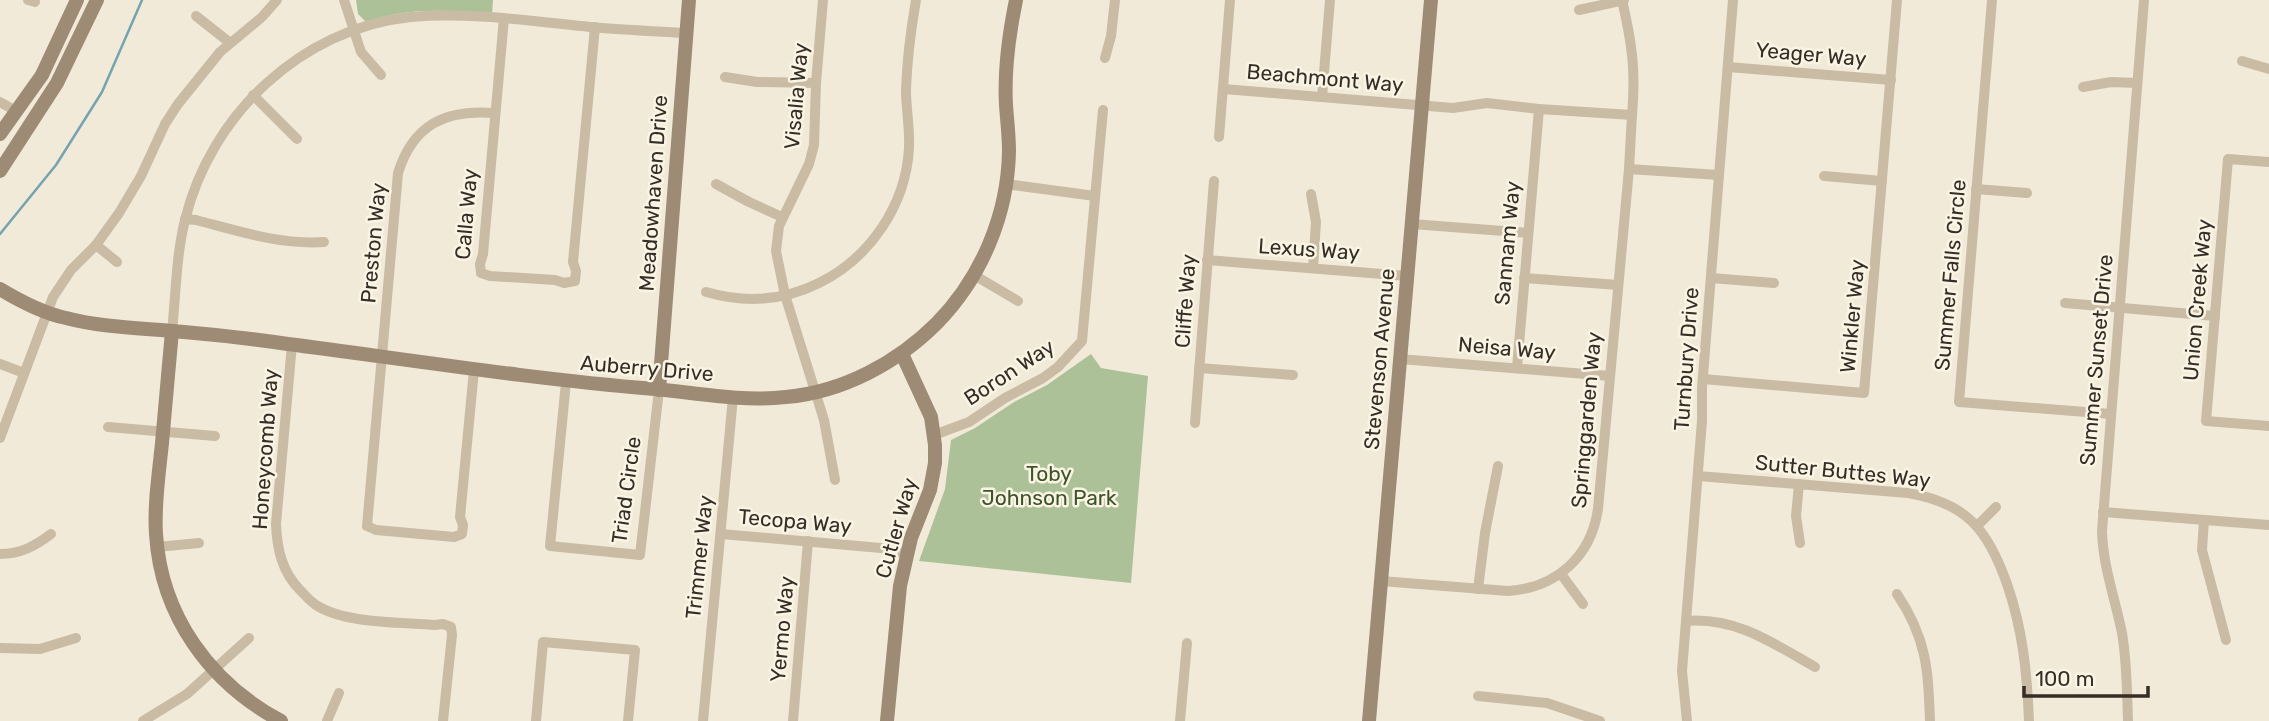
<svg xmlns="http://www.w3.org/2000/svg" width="2269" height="721" font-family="Rubik,sans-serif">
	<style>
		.green { fill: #acc198 }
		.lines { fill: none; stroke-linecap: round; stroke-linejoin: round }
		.stream { stroke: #76a3b0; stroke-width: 2.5 }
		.street { stroke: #cabca4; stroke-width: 10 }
		.secondary { stroke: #9e8b75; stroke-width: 14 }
		.labels { text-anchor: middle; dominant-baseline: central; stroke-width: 5; stroke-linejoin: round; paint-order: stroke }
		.street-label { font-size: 21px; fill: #352d26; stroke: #faf4e4 }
		.park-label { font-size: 21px; fill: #3d5429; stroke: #faf4e4 }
	</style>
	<rect width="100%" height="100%" fill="#f2ead8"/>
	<g class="green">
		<path d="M356 0H493L492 14C449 10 408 7 366 22L358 14Z"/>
		<polygon points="1091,354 1101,368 1148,376 1131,583 919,561 945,489 951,440 975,428 1014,402 1047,385"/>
	</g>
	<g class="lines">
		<polyline class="stream" points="0,234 56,165 102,92 142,0"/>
		<g class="street">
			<polyline points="28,0 35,2"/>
			<polyline points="344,0 361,52 381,75"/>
			<polyline points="823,0 816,83 814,145 809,164 779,226 776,251 785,295 824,420 835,480"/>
			<path d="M1622 0C1632 43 1636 71 1632 115"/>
			<polyline points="1992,0 1959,402 2111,414"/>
			<polyline points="1579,10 1624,0"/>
			<polyline points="196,16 229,42"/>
			<polyline points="504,18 483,254 480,264 481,273 490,276 555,280 564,283 575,281 576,271 573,262 595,27"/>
			<polyline points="1105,58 1111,36 1115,0"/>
			<polyline points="2242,61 2269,69"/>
			<polyline points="1728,67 1891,80"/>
			<polyline points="725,77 757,82 816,83"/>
			<polyline points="2083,87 2111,82 2137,83"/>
			<polyline points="1224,89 1453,108 1487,103 1539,109 1517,368"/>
			<polyline points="253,95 297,139"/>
			<polyline points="1322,97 1330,0"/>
			<polyline points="0,102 16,111"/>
			<polyline points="1539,109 1632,115 1629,169 1719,175"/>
			<polyline points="1219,137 1230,0"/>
			<polyline points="2269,162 2228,159 2206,421 2269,426"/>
			<polyline points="1824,176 1882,181"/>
			<polyline points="716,184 749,202 782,217"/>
			<polyline points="1006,184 1095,196"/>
			<polyline points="1976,189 2027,193"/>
			<polyline points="1311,194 1316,222 1313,268"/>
			<path d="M185 219 196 220C238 231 280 245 324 242"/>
			<polyline points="1412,224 1528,233"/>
			<polyline points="96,245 117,262"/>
			<polyline points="1207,260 1407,276"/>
			<polyline points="974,275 1018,301"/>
			<polyline points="1524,278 1618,285"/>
			<polyline points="1711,278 1774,283"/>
			<path d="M706 292C744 303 783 301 819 283 870 258 906 205 909 148 910 128 906 109 906 90 907 60 911 29 916 0"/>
			<polyline points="2065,303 2215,316"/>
			<path d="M172 331C176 294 176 256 185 220 210 116 301 28 411 17 470 12 531 21 590 27 622 30 654 31 685 33"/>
			<path d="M292 344 276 524C277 549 282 572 300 590 305 595 310 601 316 605 345 624 400 622 435 625L443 624 451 627 452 635 443 721"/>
			<polyline points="1400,359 1610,376"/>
			<polyline points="0,364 24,373"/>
			<polyline points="1199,368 1293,375"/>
			<path d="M474 370 460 517 463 525 462 534 454 537 376 530 367 526 398 173C413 125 445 109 494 113"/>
			<polyline points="1703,379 1864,393 1897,0"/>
			<polyline points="566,382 550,546 640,555 659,390"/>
			<polyline points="1195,423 1214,181"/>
			<polyline points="108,427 215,436"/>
			<polyline points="934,435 969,422 1005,398 1043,378 1058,367 1082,341 1103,110"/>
			<polyline points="0,438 53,297 71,270 96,245 119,213 141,176 165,124 178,104 220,52 262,17 277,0"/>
			<path d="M1698 476 1908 493C1967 503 1988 530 2007 584 2023 630 2027 673 2029 721"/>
			<polyline points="1799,484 1796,516 1800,543"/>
			<polyline points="2103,512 2269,525"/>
			<polyline points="2204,520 2202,550 2226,640"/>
			<polyline points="1977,526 1996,507"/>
			<polyline points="721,534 881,548 907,554"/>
			<polyline points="157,547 199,543"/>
			<path d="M0 554C21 554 35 546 51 534"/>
			<polyline points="1561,574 1583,604"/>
			<path d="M1381 581 1508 591C1556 588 1591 557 1598 509L1629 169"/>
			<polyline points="1478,589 1485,533 1498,466"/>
			<path d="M1897 594C1927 639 1928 669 1930 721"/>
			<path d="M1686 621C1736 617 1773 643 1815 667"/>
			<polyline points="0,648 40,649 76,638"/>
			<polyline points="1478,696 1547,703 1600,721"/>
			<polyline points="143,721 187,694 249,638"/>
			<polyline points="327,721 339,693"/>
			<polyline points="536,721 543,642 635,650 628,721"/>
			<polyline points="703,721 733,397"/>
			<polyline points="793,721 808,541"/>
			<polyline points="1180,721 1187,643"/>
			<polyline points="1687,721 1682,671 1702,421 1702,388 1733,0"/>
			<path d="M2128 721C2127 692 2127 662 2122 633 2115 598 2103 567 2102 531L2144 0"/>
		</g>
		<g class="secondary">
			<polyline points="0,134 42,75 77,0"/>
			<polyline points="0,171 57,83 97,0"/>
			<path d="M0 289C20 301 42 313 66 318 104 328 145 328 184 332 219 335 254 339 288 344 411 360 532 379 655 389 698 393 742 402 786 397 843 392 897 363 937 323 981 278 1008 215 1009 151 1009 135 1007 120 1006 105 1004 69 1009 34 1016 0"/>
			<path d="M172 331C169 368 165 406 162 443 159 473 154 504 156 534 161 616 210 683 281 721"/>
			<polyline points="659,390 689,0"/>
			<polyline points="887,721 900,586 911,538 930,490 935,463 935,445 931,417 902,354"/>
			<polyline points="1369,721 1431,0"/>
		</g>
	</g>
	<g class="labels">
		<g class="street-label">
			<text transform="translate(1811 54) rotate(5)">Yeager Way</text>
			<text transform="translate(1325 78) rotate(5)">Beachmont Way</text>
			<text transform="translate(796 96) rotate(-85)">Visalia Way</text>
			<text transform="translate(653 193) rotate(-86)">Meadowhaven Drive</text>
			<text transform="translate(466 214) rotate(-85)">Calla Way</text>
			<text transform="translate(373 243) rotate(-85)">Preston Way</text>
			<text transform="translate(1507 243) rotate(-85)">Sannam Way</text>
			<text transform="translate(1309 249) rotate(4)">Lexus Way</text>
			<text transform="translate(1950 275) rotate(-85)">Summer Falls Circle</text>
			<text transform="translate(2197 300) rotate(-85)">Union Creek Way</text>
			<text transform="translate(1185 301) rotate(-86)">Cliffe Way</text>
			<text transform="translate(1852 316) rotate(-85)">Winkler Way</text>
			<text transform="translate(1507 348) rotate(5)">Neisa Way</text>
			<text transform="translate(1379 359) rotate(-85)">Stevenson Avenue</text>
			<text transform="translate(1686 359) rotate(-86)">Turnbury Drive</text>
			<text transform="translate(2096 360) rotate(-85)">Summer Sunset Drive</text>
			<text transform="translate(647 368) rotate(5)">Auberry Drive</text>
			<text transform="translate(1009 372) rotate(-33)">Boron Way</text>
			<text transform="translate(1586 420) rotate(-85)">Springgarden Way</text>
			<text transform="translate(265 449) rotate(-86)">Honeycomb Way</text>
			<text transform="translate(1843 471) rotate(6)">Sutter Buttes Way</text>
			<text transform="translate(626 490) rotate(-82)">Triad Circle</text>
			<text transform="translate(795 521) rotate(5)">Tecopa Way</text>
			<text transform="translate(896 528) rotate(-74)">Cutler Way</text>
			<text transform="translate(699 557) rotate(-84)">Trimmer Way</text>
			<text transform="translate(782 629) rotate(-85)">Yermo Way</text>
		</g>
		<g class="park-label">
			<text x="1049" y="473">Toby<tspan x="1049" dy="24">Johnson Park</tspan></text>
		</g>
	</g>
	<path d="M2024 686v10h124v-10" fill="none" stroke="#352d26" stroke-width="3.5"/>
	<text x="2035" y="686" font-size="21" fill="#352d26" stroke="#faf4e4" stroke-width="5" paint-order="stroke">100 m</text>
</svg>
